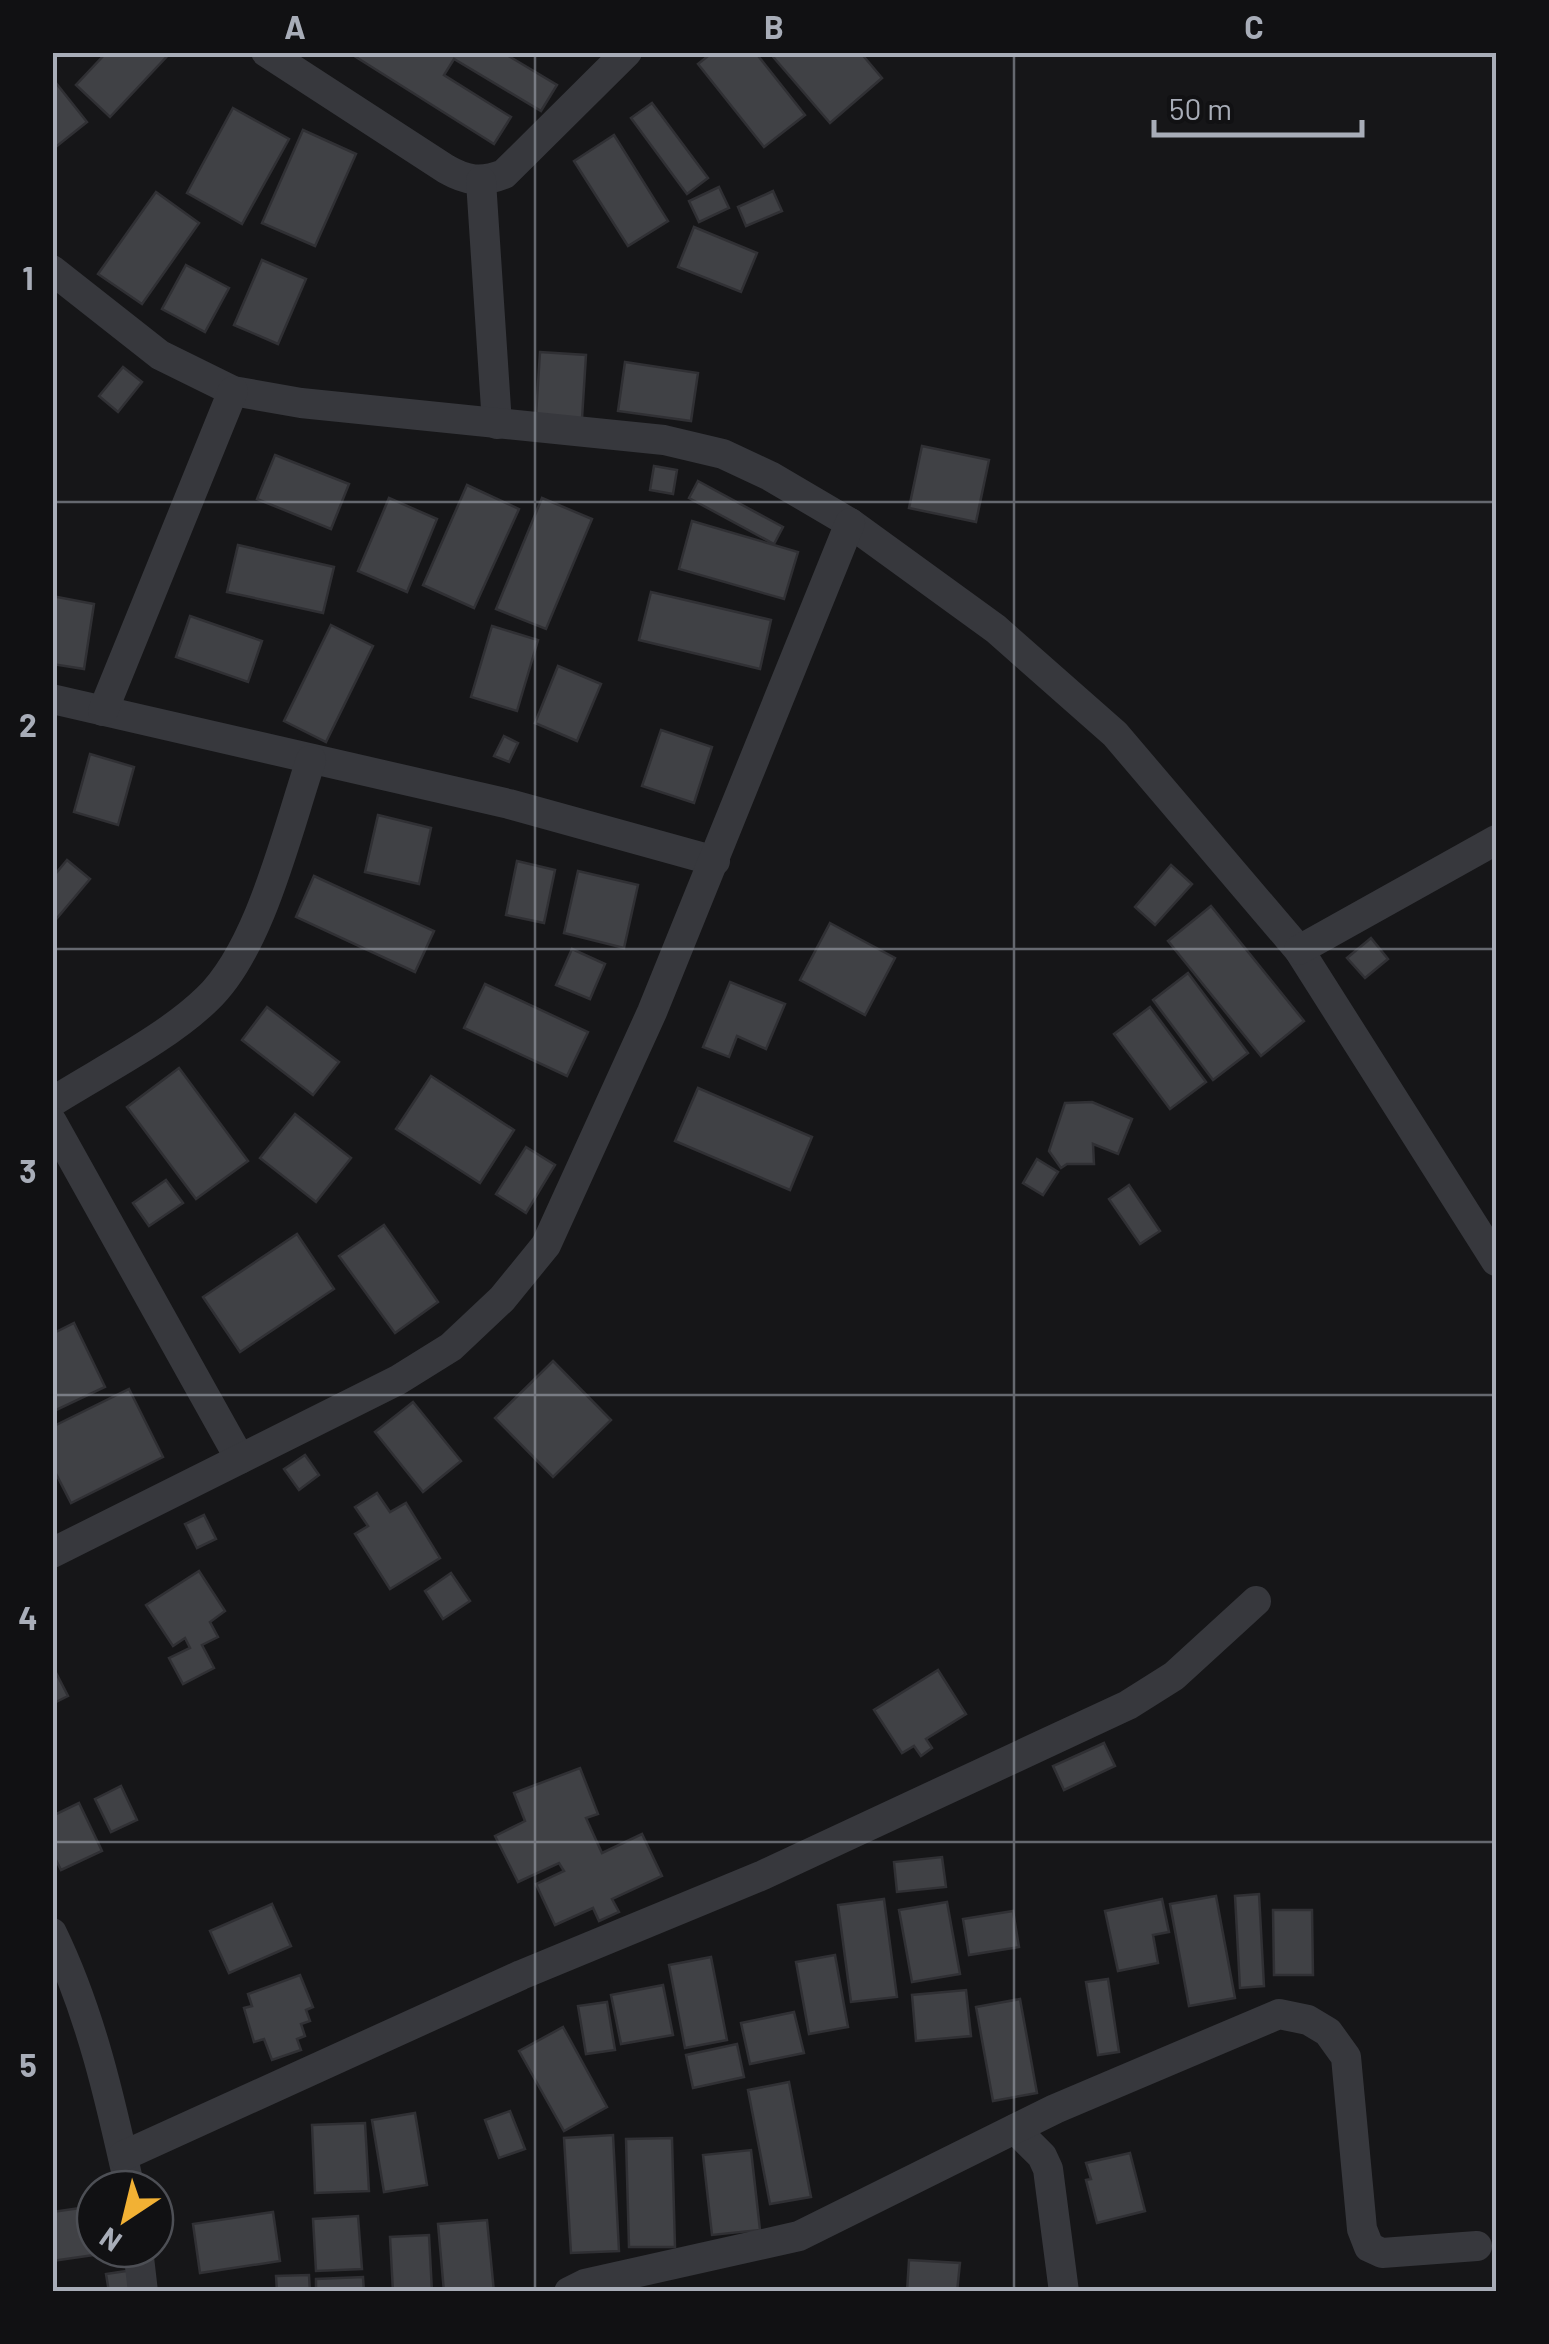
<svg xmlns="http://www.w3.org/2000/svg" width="1549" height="2344" font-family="Barlow,sans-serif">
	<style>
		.building { fill: #404145; stroke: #303034; stroke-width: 2.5 }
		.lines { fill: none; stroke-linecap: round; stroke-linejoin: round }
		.street { stroke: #37383d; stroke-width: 30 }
		.grid { fill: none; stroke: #a8adb8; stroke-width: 2.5; stroke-opacity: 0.55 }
		.neatline { fill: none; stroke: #a8adb8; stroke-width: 4 }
		.grid-label { font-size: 32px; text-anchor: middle; font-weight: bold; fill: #a8adb8 }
	</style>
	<rect width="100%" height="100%" fill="#161618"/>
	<g class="building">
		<polygon points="107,52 171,52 110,117 76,85"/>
		<polygon points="348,52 502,52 557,85 541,111 454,59 444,75 511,117 494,144"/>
		<polygon points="713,52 755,52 805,115 764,147 698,64"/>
		<polygon points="769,52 860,52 882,78 830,123"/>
		<polygon points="52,78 87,122 52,150"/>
		<polygon points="652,103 708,178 687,194 631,118"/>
		<polygon points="233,108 289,139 242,224 187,193"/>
		<polygon points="303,130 356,154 315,246 262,223"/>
		<polygon points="614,135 668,221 628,246 574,161"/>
		<polygon points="719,187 729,208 699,222 689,201"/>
		<polygon points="773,191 782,211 746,226 738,207"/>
		<polygon points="156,192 199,223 142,304 98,274"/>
		<polygon points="694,227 757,253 741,292 678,267"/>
		<polygon points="262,260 306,279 278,344 234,325"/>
		<polygon points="186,265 229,288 205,332 162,309"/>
		<polygon points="540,352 586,355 582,419 536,415"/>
		<polygon points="625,362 698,373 691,421 618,411"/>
		<polygon points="123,367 142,382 118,412 99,396"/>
		<polygon points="922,446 989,460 976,522 909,508"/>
		<polygon points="275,455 349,484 331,529 257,499"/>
		<polygon points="654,466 677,470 673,494 650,490"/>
		<polygon points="698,481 783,527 774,544 689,498"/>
		<polygon points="467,485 519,509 474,608 423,585"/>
		<polygon points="389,498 437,519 407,592 358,571"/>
		<polygon points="542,498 592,519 546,629 496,609"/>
		<polygon points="692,521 798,552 784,599 679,569"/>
		<polygon points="238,545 334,567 323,613 227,592"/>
		<polygon points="651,592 771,620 760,669 639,640"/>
		<polygon points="52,596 94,604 84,669 52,664"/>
		<polygon points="190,616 262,641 248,682 176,657"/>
		<polygon points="331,625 373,646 326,742 284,721"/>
		<polygon points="492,626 538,640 517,711 471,697"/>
		<polygon points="558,666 601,684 577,741 535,723"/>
		<polygon points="661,730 712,747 694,803 642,786"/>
		<polygon points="504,736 518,743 509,762 494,756"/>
		<polygon points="90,754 134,767 118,825 74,812"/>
		<polygon points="378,815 431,828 419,884 365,872"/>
		<polygon points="67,860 90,879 52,924 52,878"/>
		<polygon points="517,861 555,870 544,923 506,915"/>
		<polygon points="1171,865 1192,884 1155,925 1135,907"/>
		<polygon points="578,871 638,885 624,948 564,933"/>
		<polygon points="314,876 434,931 415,972 296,917"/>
		<polygon points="1211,906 1304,1021 1261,1056 1168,941"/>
		<polygon points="830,923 895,958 865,1015 800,980"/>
		<polygon points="1371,938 1388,959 1365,978 1347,958"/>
		<polygon points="572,949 605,964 590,999 556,985"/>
		<polygon points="1188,973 1248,1053 1213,1080 1153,1000"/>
		<polygon points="730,982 785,1004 766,1049 737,1036 729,1057 703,1047"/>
		<polygon points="485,984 588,1032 567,1076 464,1028"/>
		<polygon points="267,1007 339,1062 313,1095 242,1040"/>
		<polygon points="1150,1007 1206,1082 1170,1109 1114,1034"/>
		<polygon points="179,1068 248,1161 196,1199 127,1107"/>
		<polygon points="431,1076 514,1130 480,1183 396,1129"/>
		<polygon points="698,1088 812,1137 790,1190 675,1141"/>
		<polygon points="1092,1102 1132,1119 1118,1154 1093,1144 1094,1164 1067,1164 1061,1168 1049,1151 1065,1103"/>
		<polygon points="295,1114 351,1158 316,1202 260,1158"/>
		<polygon points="526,1147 555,1165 526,1213 496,1194"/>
		<polygon points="1037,1159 1058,1172 1043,1195 1023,1183"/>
		<polygon points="166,1180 183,1203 149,1226 133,1203"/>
		<polygon points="1129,1185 1160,1231 1140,1244 1109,1199"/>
		<polygon points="384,1225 438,1302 395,1333 339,1256"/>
		<polygon points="297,1234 334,1289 240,1352 203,1297"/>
		<polygon points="74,1323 105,1387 52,1412 52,1334"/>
		<polygon points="553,1361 611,1420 553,1477 495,1418"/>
		<polygon points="129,1389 163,1457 71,1503 52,1466 52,1427"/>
		<polygon points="413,1402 461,1461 423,1492 375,1432"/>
		<polygon points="305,1455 319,1475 299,1490 284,1469"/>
		<polygon points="377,1493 390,1512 406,1503 440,1558 390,1589 355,1534 368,1526 355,1507"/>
		<polygon points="204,1515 216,1539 197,1548 185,1524"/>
		<polygon points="199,1571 225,1611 210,1622 218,1637 202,1645 214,1668 183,1684 169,1658 190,1648 185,1638 173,1646 146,1605"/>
		<polygon points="451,1573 470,1601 443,1619 425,1591"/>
		<polygon points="52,1665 68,1696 52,1704"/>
		<polygon points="938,1670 966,1714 926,1739 932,1748 921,1756 914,1746 902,1753 874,1710"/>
		<polygon points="1104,1743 1115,1766 1064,1790 1053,1766"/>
		<polygon points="580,1768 598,1814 586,1818 602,1853 642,1834 662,1876 612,1899 619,1912 599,1921 593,1908 555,1925 536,1884 564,1871 559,1863 518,1882 495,1836 525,1821 514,1793"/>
		<polygon points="121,1786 137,1820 111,1832 95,1799"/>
		<polygon points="79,1803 102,1851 61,1870 52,1852 52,1816"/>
		<polygon points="942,1857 946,1887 897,1892 894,1862"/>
		<polygon points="1259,1894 1264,1986 1240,1988 1235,1896"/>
		<polygon points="1216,1896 1235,1998 1189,2006 1170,1904"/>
		<polygon points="884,1899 897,1997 851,2002 838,1905"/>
		<polygon points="1162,1899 1169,1932 1153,1935 1158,1963 1118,1971 1105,1911"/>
		<polygon points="947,1902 960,1974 912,1982 899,1910"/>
		<polygon points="272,1904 291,1946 229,1973 210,1931"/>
		<polygon points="1273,1910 1312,1910 1313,1975 1274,1975"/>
		<polygon points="1013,1911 1019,1947 969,1955 963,1919"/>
		<polygon points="835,1955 848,2027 809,2034 796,1962"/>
		<polygon points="711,1957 727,2040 685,2048 669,1965"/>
		<polygon points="300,1975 313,2007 306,2010 310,2021 301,2024 305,2036 297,2039 301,2050 272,2060 264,2039 254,2042 244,2008 252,2006 248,1994"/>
		<polygon points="1108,1979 1119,2052 1098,2055 1086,1982"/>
		<polygon points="663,1985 673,2035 621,2044 611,1995"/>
		<polygon points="966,1990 971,2036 916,2041 912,1995"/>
		<polygon points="1020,1999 1037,2093 993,2101 976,2007"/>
		<polygon points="607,2002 615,2050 586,2054 578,2006"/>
		<polygon points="794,2012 804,2053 750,2064 741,2023"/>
		<polygon points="563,2027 607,2107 564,2131 519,2051"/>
		<polygon points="737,2044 744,2077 693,2088 686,2055"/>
		<polygon points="789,2082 811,2197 770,2204 748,2090"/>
		<polygon points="510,2111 525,2149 499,2158 485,2120"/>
		<polygon points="415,2113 427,2185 384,2192 372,2120"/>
		<polygon points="365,2123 369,2191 315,2193 312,2125"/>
		<polygon points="613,2135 619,2251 571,2253 564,2138"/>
		<polygon points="672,2138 675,2247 629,2247 626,2139"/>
		<polygon points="751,2150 760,2230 712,2235 703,2155"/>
		<polygon points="1130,2153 1145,2211 1097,2223 1086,2180 1091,2179 1086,2163"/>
		<polygon points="94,2206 95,2249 100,2249 101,2254 52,2261 52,2212"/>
		<polygon points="273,2212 280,2261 200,2273 193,2224"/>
		<polygon points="358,2216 362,2269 316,2271 313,2219"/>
		<polygon points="487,2220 494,2292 444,2292 438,2224"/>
		<polygon points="429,2235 432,2292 393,2292 390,2237"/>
		<polygon points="909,2260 960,2263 957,2292 907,2292"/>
		<polygon points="133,2270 136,2292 109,2292 106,2274"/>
		<polygon points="309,2275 310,2292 277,2292 276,2276"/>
		<polygon points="363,2277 364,2292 316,2292 316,2279"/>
	</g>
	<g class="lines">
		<g class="street">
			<path d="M266 52 446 169C467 181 481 183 504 174L627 52"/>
			<polyline points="481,181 497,424"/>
			<polyline points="52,270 160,355 233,391 301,403 664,440 723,454 770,476 850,523 996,629 1115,734 1299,950 1496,1261"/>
			<polyline points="52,699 509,804 715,861"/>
			<polyline points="103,711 233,391"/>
			<polyline points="1299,950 1496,840"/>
			<path d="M52 1102C101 1071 167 1038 207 999 260 949 287 831 311 760"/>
			<polyline points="52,1122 240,1459"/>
			<polyline points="52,1553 398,1380 451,1347 502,1299 546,1245 652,1012 850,523"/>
			<path d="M52 1933C91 2013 111 2103 130 2189"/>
			<polyline points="1015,2129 1042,2156 1048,2169 1064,2292"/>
			<polyline points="123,2156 521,1975 763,1875 1128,1705 1174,1676 1256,1601"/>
			<polyline points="138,2249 143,2292"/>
			<polyline points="569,2292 585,2284 799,2236 1055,2109 1279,2014 1308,2020 1328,2032 1346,2057 1362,2229 1369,2247 1382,2253 1477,2246"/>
		</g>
	</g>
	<path class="grid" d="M535 52V2292M1014 52V2292M52 502H1496M52 949H1496M52 1395H1496M52 1842H1496"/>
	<rect width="1549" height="2344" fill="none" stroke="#111113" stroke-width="110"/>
	<g transform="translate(125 2219) rotate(215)"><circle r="48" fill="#111113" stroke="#4d4f55" stroke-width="2.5"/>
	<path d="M0-8L18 38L0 25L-18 38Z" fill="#f2b134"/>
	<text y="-15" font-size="28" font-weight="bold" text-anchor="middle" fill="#a8adb8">N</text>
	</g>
	<path d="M1154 120v15h208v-15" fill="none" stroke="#a8adb8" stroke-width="5"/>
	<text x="1169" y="120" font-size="30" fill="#a8adb8" stroke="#111113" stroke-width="8" paint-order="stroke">50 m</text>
	<rect x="55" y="55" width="1439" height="2234" class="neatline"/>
	<g class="grid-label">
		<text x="295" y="39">A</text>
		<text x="774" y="39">B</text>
		<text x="1254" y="39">C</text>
		<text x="28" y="290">1</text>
		<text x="28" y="737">2</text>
		<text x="28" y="1183">3</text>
		<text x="28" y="1630">4</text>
		<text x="28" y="2077">5</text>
	</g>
</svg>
